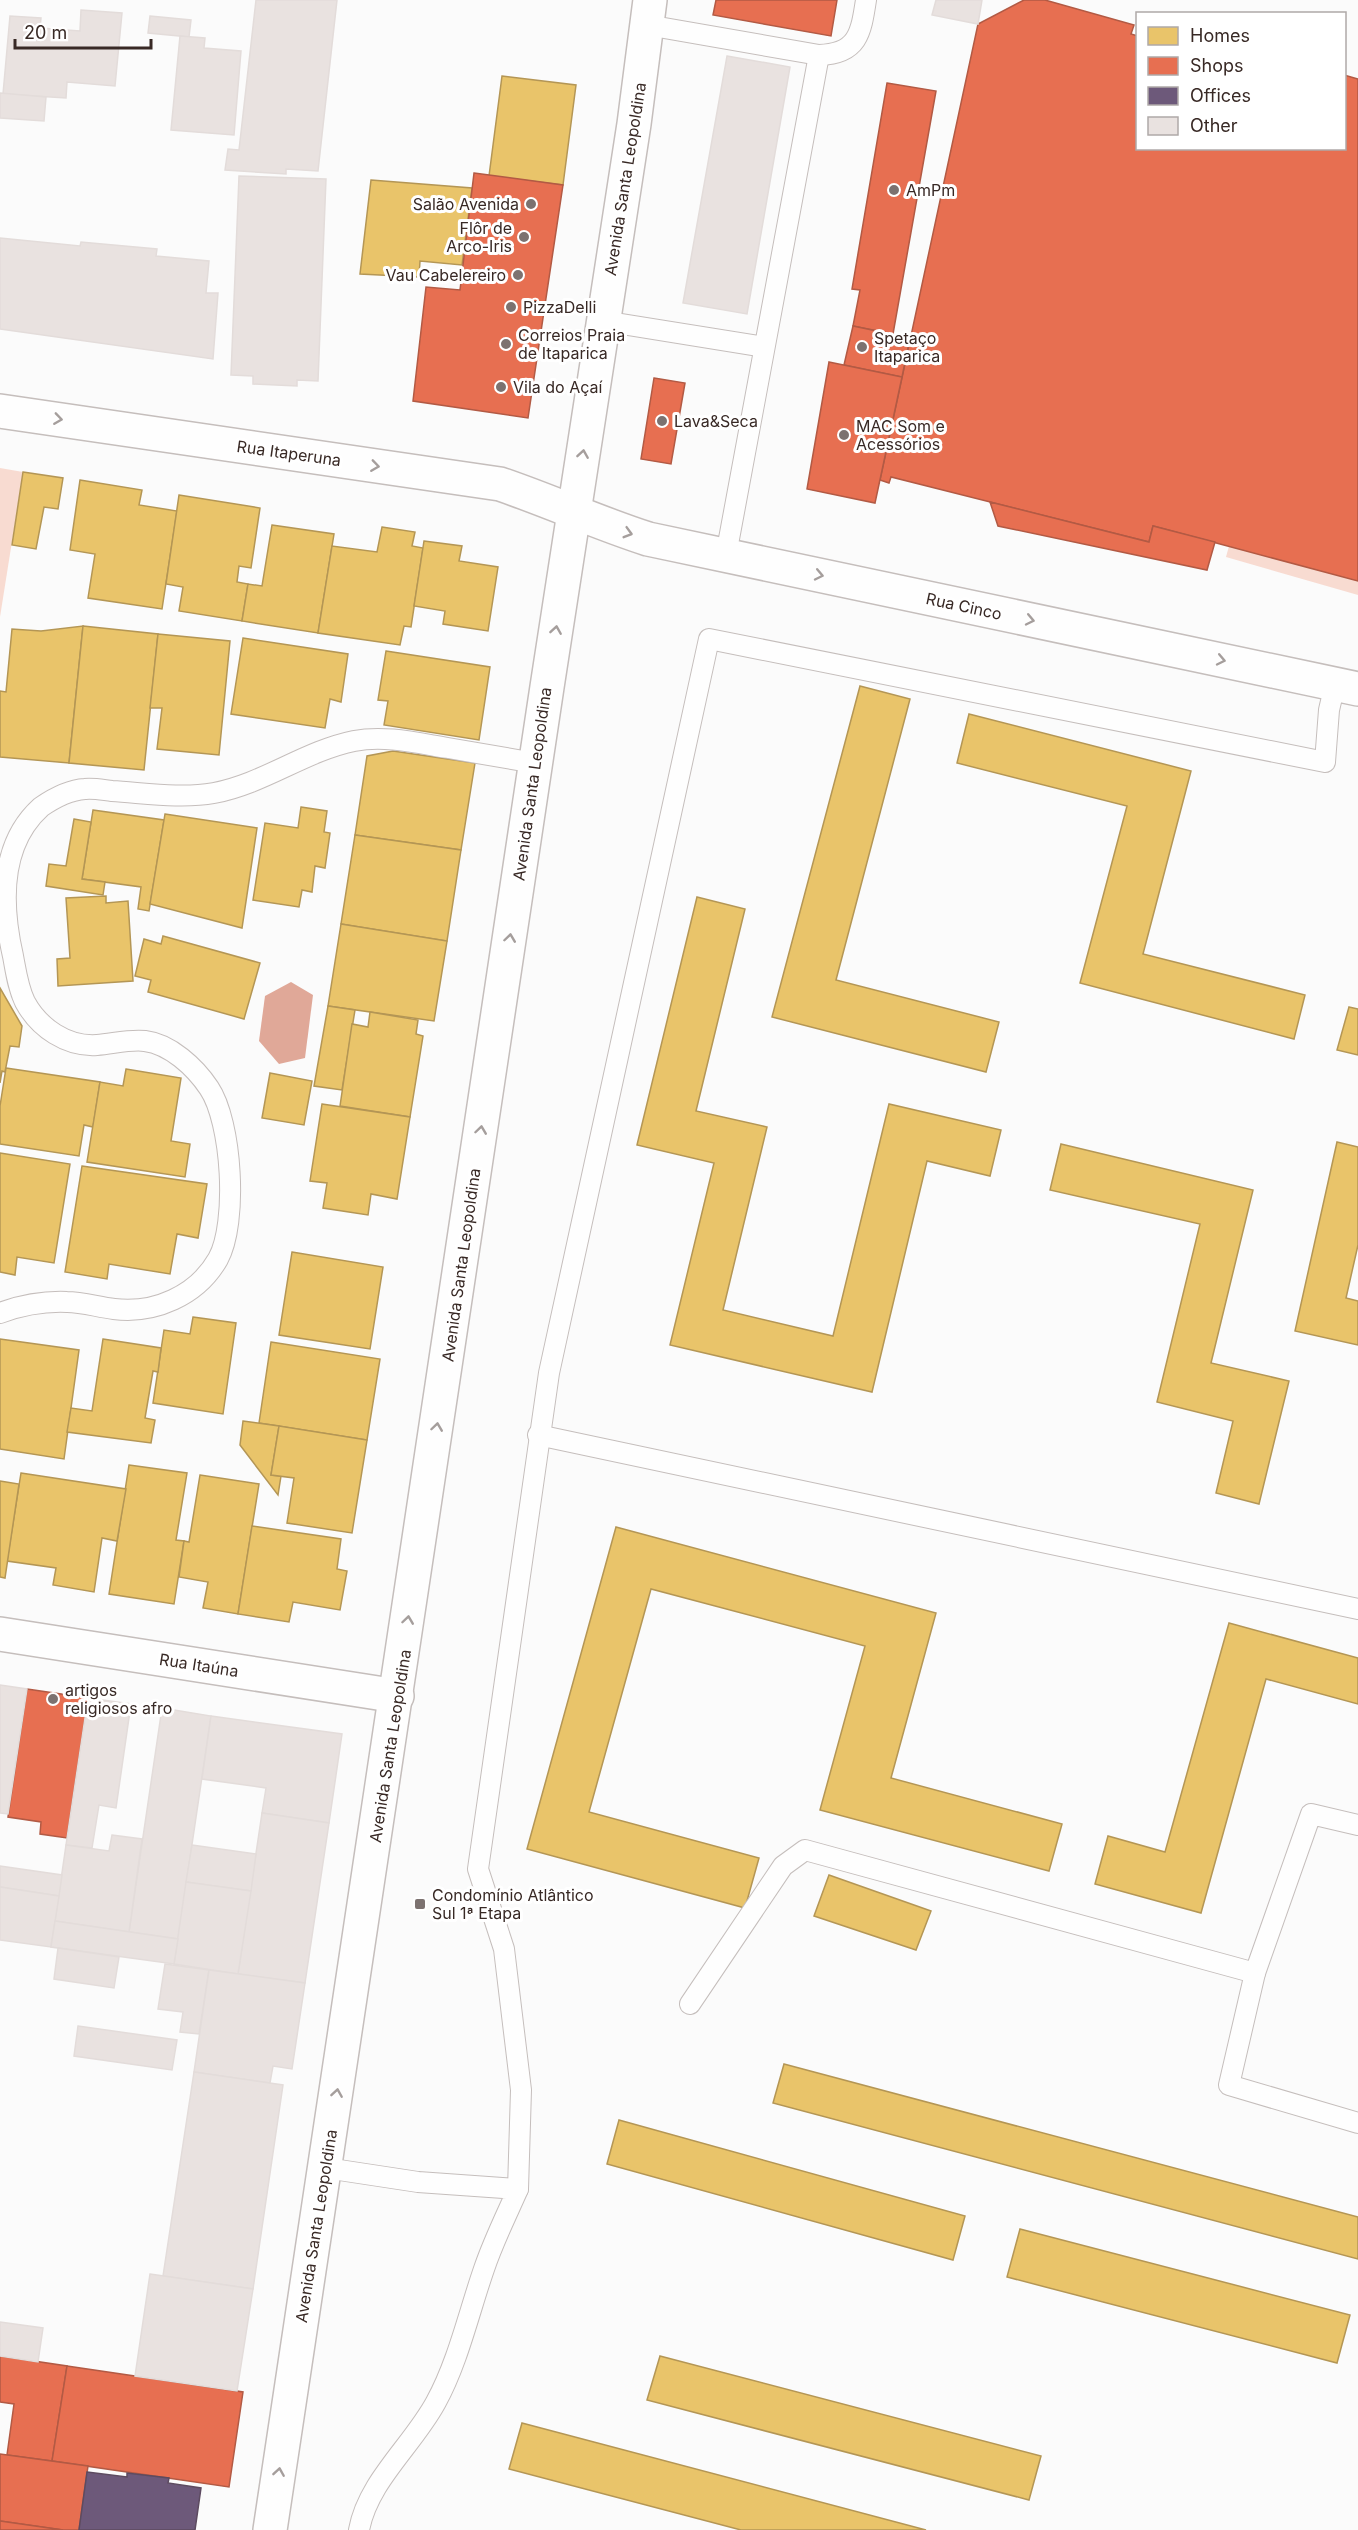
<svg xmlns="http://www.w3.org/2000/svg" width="1358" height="2530" font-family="Inter,sans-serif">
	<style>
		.green { fill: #f8dbd1 }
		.water { fill: #e0a898 }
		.homes { fill: #e9c46a; stroke: #b49655; stroke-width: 1.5 }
		.shops { fill: #e76f51; stroke: #b25a44; stroke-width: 1.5 }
		.offices { fill: #6d597a; stroke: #5d4b60; stroke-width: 1.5 }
		.building { fill: #e9e2e0; stroke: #e3dcda; stroke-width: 1.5 }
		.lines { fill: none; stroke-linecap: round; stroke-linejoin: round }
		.lane-casing { stroke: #c5bebc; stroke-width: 22 }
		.street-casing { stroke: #c5bebc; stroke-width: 36 }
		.secondary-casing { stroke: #c5bebc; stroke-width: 36 }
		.lane { stroke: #fefefe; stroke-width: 20 }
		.street { stroke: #fefefe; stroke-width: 33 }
		.secondary { stroke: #fefefe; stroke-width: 33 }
		.oneway { stroke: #a59e9c }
		.poi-dot { fill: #7c7270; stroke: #fff; stroke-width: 2 }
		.labels { text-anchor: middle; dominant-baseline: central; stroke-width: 6; stroke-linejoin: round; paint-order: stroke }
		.street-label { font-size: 16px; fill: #382925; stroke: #fff }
		.poi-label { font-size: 16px; fill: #382925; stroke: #fff; text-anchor: start }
	</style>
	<rect width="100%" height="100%" fill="#fbfbfb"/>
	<g class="green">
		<polygon points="0,468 23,472 0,617"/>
		<polygon points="1229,546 1358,581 1358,595 1226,557"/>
	</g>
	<polygon class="water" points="291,982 313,995 305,1058 279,1064 259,1041 265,996"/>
	<g class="homes">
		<polygon points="502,76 576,85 563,185 489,176"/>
		<polygon points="371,180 472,188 462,265 420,261 419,277 360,274"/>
		<polygon points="23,472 63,478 58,509 44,507 36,549 12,545"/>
		<polygon points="80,480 142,490 139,505 177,511 162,609 88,598 95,554 70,550"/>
		<polygon points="179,495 260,508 251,568 239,566 237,582 248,584 242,621 179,611 183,587 166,584"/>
		<polygon points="272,525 334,534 318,633 242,621 248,584 262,586"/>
		<polygon points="382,527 415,532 412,546 423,548 411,627 404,626 400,645 318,633 332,546 377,552"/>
		<polygon points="424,541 462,546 459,561 498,567 488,631 443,624 445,611 414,606"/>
		<polygon points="83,626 69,763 0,757 0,691 6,692 12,629 41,631"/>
		<polygon points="83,626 158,634 144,770 69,763"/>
		<polygon points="158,634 230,641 219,755 157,749 162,708 150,708"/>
		<polygon points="243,638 348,654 341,702 330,699 325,728 231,714"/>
		<polygon points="386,651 490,667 479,740 384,725 388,701 378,700"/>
		<polygon points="860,686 910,699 836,980 999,1022 986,1072 772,1017"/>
		<polygon points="969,714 1191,771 1143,954 1305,995 1294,1039 1080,983 1127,806 957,763"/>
		<polygon points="393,751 475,763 461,850 355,835 367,756"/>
		<polygon points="301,807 327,811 324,832 330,833 325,868 315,866 312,892 302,890 299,907 253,900 265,823 298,828"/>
		<polygon points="93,810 164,820 149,911 138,909 141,887 82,879"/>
		<polygon points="165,814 257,828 242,928 150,904"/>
		<polygon points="74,819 91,822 82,879 105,882 103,895 46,886 49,864 66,866"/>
		<polygon points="355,835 461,850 447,941 341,924"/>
		<polygon points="106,896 106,903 128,901 133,981 58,986 57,959 70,958 66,898"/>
		<polygon points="697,897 745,909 696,1111 767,1127 723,1310 833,1336 889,1104 1001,1130 990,1176 927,1161 872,1392 670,1345 714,1163 637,1145"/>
		<polygon points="341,924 447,941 434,1021 328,1006"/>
		<polygon points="163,936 260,963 244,1019 148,992 151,980 135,976 144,939 161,944"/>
		<polygon points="0,988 22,1026 19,1047 10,1046 5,1072 2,1071 0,1083"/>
		<polygon points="328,1006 355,1010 342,1090 314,1086"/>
		<polygon points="1349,1007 1358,1009 1358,1055 1337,1050"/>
		<polygon points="370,1012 418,1020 416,1034 423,1036 410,1117 340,1106 352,1024 368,1027"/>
		<polygon points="6,1068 100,1082 93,1127 84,1125 79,1156 0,1144 0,1106"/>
		<polygon points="126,1069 181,1078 171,1141 190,1144 185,1177 87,1162 100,1082 123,1086"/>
		<polygon points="270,1073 312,1081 304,1125 262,1118"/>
		<polygon points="322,1104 410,1117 397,1199 371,1194 368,1215 323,1208 327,1183 310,1181"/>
		<polygon points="1337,1142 1358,1147 1358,1245 1346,1298 1358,1301 1358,1345 1295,1331"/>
		<polygon points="1061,1144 1253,1190 1211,1363 1289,1381 1259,1504 1216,1493 1233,1421 1157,1402 1200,1224 1050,1190"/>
		<polygon points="0,1153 70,1164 54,1263 17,1257 15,1275 0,1272"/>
		<polygon points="82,1166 207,1184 198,1238 177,1234 170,1274 109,1264 107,1279 65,1272"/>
		<polygon points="292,1252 383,1267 370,1349 279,1335"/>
		<polygon points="193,1317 236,1323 223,1414 153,1403 164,1330 190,1334"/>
		<polygon points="0,1339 79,1350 64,1459 0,1449"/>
		<polygon points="103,1339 161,1348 158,1372 153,1371 145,1418 155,1420 151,1443 67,1432 71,1408 92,1411"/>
		<polygon points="271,1342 380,1359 367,1440 259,1423"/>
		<polygon points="243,1421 279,1426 271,1475 281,1476 278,1495 240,1445"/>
		<polygon points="279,1426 367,1440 352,1533 287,1523 294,1478 271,1475"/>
		<polygon points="129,1465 187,1473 176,1540 184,1541 174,1604 109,1594"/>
		<polygon points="21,1473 126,1489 117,1541 102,1538 94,1592 53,1585 56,1568 7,1561"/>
		<polygon points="200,1475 259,1484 238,1614 203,1608 208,1582 179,1577 184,1541 189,1542"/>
		<polygon points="0,1481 19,1484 5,1578 0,1577"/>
		<polygon points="252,1526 341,1539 337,1569 347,1571 340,1610 293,1602 289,1622 238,1614"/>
		<polygon points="616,1527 936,1613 891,1778 1062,1824 1049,1871 820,1810 865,1646 651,1589 589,1812 759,1858 745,1908 527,1849"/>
		<polygon points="1229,1623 1358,1658 1358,1704 1266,1679 1201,1913 1095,1884 1108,1836 1165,1852"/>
		<polygon points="829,1875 931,1911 916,1950 814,1916"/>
		<polygon points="784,2064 1358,2217 1358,2259 773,2103"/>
		<polygon points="619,2120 965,2216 953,2260 607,2164"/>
		<polygon points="1020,2229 1350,2315 1337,2363 1007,2277"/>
		<polygon points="660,2356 1041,2456 1029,2500 647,2400"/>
		<polygon points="522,2423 926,2530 741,2530 509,2469"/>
	</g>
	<g class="shops">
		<polygon points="716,0 837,0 831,36 713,15"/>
		<polygon points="1024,0 1045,0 1134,25 1131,34 1138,36 1138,148 1344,148 1344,75 1358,79 1358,581 1153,526 1149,542 891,477 889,483 880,480 978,24"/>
		<polygon points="887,83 936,91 893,334 853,326 860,290 852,289"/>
		<polygon points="474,173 563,185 528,418 413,401 426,287 460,290"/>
		<polygon points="853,326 910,338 902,377 844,365"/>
		<polygon points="829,362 902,377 875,503 807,489"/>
		<polygon points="654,378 685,383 671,464 641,459"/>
		<polygon points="990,502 1149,542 1153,526 1215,542 1207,570 998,526"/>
		<polygon points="27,1689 88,1698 67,1838 40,1834 41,1822 8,1817"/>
		<polygon points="0,2356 67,2366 52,2461 7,2455 14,2404 0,2402"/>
		<polygon points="67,2366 243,2392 229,2487 52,2461"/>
		<polygon points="0,2454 88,2466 79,2530 63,2530 0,2521"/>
		<polygon points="0,2521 63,2530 0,2530"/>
	</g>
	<polygon class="offices" points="87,2472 127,2477 127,2473 169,2478 168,2483 201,2488 195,2530 79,2530"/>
	<g class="building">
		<polygon points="256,0 337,0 318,171 286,169 286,174 225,170 228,149 239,150"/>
		<polygon points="936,0 982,0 978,24 932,15"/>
		<polygon points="81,10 122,13 115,86 67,82 66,98 3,94 10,16 41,18 40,28 80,31"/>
		<polygon points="150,16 191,20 189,37 148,33"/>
		<polygon points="180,36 205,38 204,48 241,51 234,135 171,130"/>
		<polygon points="727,56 790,67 747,314 683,303"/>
		<polygon points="0,93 46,97 44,121 0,118"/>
		<polygon points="239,176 326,179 318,381 297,380 297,386 253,384 253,376 231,375"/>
		<polygon points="0,238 80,246 81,242 157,249 156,256 209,261 206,293 218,293 213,359 0,329"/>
		<polygon points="0,1685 27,1689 8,1814 0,1813"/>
		<polygon points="88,1698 131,1704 116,1808 99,1805 92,1848 66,1845"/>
		<polygon points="162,1708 211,1716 178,1939 129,1932"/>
		<polygon points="211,1716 342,1734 329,1823 262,1813 266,1788 202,1779"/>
		<polygon points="262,1813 329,1823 305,1983 238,1974"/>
		<polygon points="112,1835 142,1839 129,1932 55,1921 66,1845 109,1851"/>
		<polygon points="192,1845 256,1854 251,1891 186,1882"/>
		<polygon points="0,1866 62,1875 59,1896 0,1887"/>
		<polygon points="186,1882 251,1891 238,1974 174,1964"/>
		<polygon points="0,1887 59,1896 51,1947 0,1940"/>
		<polygon points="55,1921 178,1939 174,1964 51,1947"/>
		<polygon points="58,1948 119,1957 114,1988 54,1979"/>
		<polygon points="165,1964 209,1970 199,2034 180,2032 183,2012 158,2009"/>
		<polygon points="209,1970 305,1983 292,2069 273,2066 270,2083 194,2072"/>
		<polygon points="78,2026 177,2040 172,2070 74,2056"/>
		<polygon points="194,2072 283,2085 253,2289 163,2276"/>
		<polygon points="150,2274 253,2289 237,2391 135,2376"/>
		<polygon points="0,2322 43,2328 38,2362 0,2356"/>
	</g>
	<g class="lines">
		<g class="lane-casing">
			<g id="lane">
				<path d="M647 25 819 55C858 54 861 33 866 0"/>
				<polyline points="603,321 764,347"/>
				<polyline points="726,555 819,55"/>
				<path d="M0 1313C22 1305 43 1301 67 1302 82 1302 98 1307 114 1309 154 1314 197 1296 218 1259 238 1223 232 1122 209 1088 195 1067 170 1044 145 1041 130 1039 112 1044 97 1045 67 1047 39 1028 25 1002 18 988 16 972 13 956 1 903 0 844 41 807 54 798 69 790 85 789 93 788 103 790 112 791 145 793 181 799 214 793 263 784 305 751 354 741 385 735 417 743 448 748 477 753 506 758 535 763"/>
				<polyline points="538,1435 1358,1609"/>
				<polyline points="1358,1825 1311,1814 1255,1973 1229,2085 1358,2123"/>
				<polyline points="690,2004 783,1866 805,1850 1255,1973"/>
				<path d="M326 2168 418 2182 518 2189C506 2216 493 2242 484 2269 469 2312 458 2362 436 2402 413 2445 368 2481 359 2530"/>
				<polyline points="518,2189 521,2090 504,1949 478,1869 549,1373 709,639 1325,762 1329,710 1335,684"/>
			</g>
		</g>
		<g class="street-casing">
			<polyline id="street" points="0,1634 397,1696"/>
		</g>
		<g class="secondary-casing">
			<g id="secondary">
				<path d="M0 411 500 484C550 501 598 523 648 539L1358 689"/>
				<polyline points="270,2530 547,687 634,124 650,0"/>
			</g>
		</g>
		<use href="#lane" class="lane"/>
		<use href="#street" class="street"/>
		<use href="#secondary" class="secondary"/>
	</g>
	<defs><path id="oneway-chevron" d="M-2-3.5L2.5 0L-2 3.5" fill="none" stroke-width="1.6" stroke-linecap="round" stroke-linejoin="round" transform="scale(1.5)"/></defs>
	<g class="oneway">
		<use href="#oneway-chevron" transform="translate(58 419) rotate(8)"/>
		<use href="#oneway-chevron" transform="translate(583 454) rotate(-81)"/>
		<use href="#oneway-chevron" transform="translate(375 466) rotate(8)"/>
		<use href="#oneway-chevron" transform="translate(628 533) rotate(16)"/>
		<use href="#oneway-chevron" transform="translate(819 575) rotate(12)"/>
		<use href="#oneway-chevron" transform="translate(1030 620) rotate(12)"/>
		<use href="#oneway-chevron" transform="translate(556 630) rotate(-81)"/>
		<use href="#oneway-chevron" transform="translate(1221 660) rotate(12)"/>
		<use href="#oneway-chevron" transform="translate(510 938) rotate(-82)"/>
		<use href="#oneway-chevron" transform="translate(481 1130) rotate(-82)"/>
		<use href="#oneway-chevron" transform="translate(437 1427) rotate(-82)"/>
		<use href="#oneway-chevron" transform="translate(408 1620) rotate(-82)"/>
		<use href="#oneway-chevron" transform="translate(337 2093) rotate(-81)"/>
		<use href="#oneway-chevron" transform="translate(279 2472) rotate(-81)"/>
	</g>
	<g class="poi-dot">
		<circle cx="894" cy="190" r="6"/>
		<circle cx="531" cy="204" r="6"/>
		<circle cx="524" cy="237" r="6"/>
		<circle cx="518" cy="275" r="6"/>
		<circle cx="511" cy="307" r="6"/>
		<circle cx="506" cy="344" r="6"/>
		<circle cx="862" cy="347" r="6"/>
		<circle cx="501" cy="387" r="6"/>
		<circle cx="662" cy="421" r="6"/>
		<circle cx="844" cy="435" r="6"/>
		<circle cx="53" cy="1699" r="6"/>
		<rect x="414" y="1898" width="12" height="12" rx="3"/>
	</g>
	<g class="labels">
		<g class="street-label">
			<text transform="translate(625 179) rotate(-81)">Avenida Santa Leopoldina</text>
			<text transform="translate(289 453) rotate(8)">Rua Itaperuna</text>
			<text transform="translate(964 606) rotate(12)">Rua Cinco</text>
			<text transform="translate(532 784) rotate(-82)">Avenida Santa Leopoldina</text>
			<text transform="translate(461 1265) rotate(-82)">Avenida Santa Leopoldina</text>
			<text transform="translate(199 1665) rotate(9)">Rua Itaúna</text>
			<text transform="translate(390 1746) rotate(-81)">Avenida Santa Leopoldina</text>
			<text transform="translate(316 2226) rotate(-81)">Avenida Santa Leopoldina</text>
		</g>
		<g class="poi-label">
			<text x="906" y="190">AmPm</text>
			<text x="519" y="204" text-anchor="end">Salão Avenida</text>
			<text x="512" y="228" text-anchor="end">Flôr de<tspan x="512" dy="18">Arco-Iris</tspan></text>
			<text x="506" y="275" text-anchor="end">Vau Cabelereiro</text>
			<text x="523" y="307">PizzaDelli</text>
			<text x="518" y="335">Correios Praia<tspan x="518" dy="18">de Itaparica</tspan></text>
			<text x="874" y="338">Spetaço<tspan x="874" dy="18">Itaparica</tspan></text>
			<text x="513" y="387">Vila do Açaí</text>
			<text x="674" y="421">Lava&amp;Seca</text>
			<text x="856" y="426">MAC Som e<tspan x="856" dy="18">Acessórios</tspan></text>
			<text x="65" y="1690">artigos<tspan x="65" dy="18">religiosos afro</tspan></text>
			<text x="432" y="1895">Condomínio Atlântico<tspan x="432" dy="18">Sul 1ª Etapa</tspan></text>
		</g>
	</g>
	<rect x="1136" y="12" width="210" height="138" fill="#ffffff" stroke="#afa9a8" stroke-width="1.5"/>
	<rect x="1148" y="27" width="30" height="18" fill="#e9c46a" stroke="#afa9a8" stroke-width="1.5"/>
	<text x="1190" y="42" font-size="18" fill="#382925">Homes</text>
	<rect x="1148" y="57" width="30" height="18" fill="#e76f51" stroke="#afa9a8" stroke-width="1.5"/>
	<text x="1190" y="72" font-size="18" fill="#382925">Shops</text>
	<rect x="1148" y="87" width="30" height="18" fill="#6d597a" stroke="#afa9a8" stroke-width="1.5"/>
	<text x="1190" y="102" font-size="18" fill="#382925">Offices</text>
	<rect x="1148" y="117" width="30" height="18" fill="#e9e2e0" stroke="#afa9a8" stroke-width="1.5"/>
	<text x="1190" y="132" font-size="18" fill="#382925">Other</text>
	<path d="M15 39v9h136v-9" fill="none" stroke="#382925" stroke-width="3"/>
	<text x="24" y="39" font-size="18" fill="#382925" stroke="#ffffff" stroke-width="4.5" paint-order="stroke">20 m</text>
</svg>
